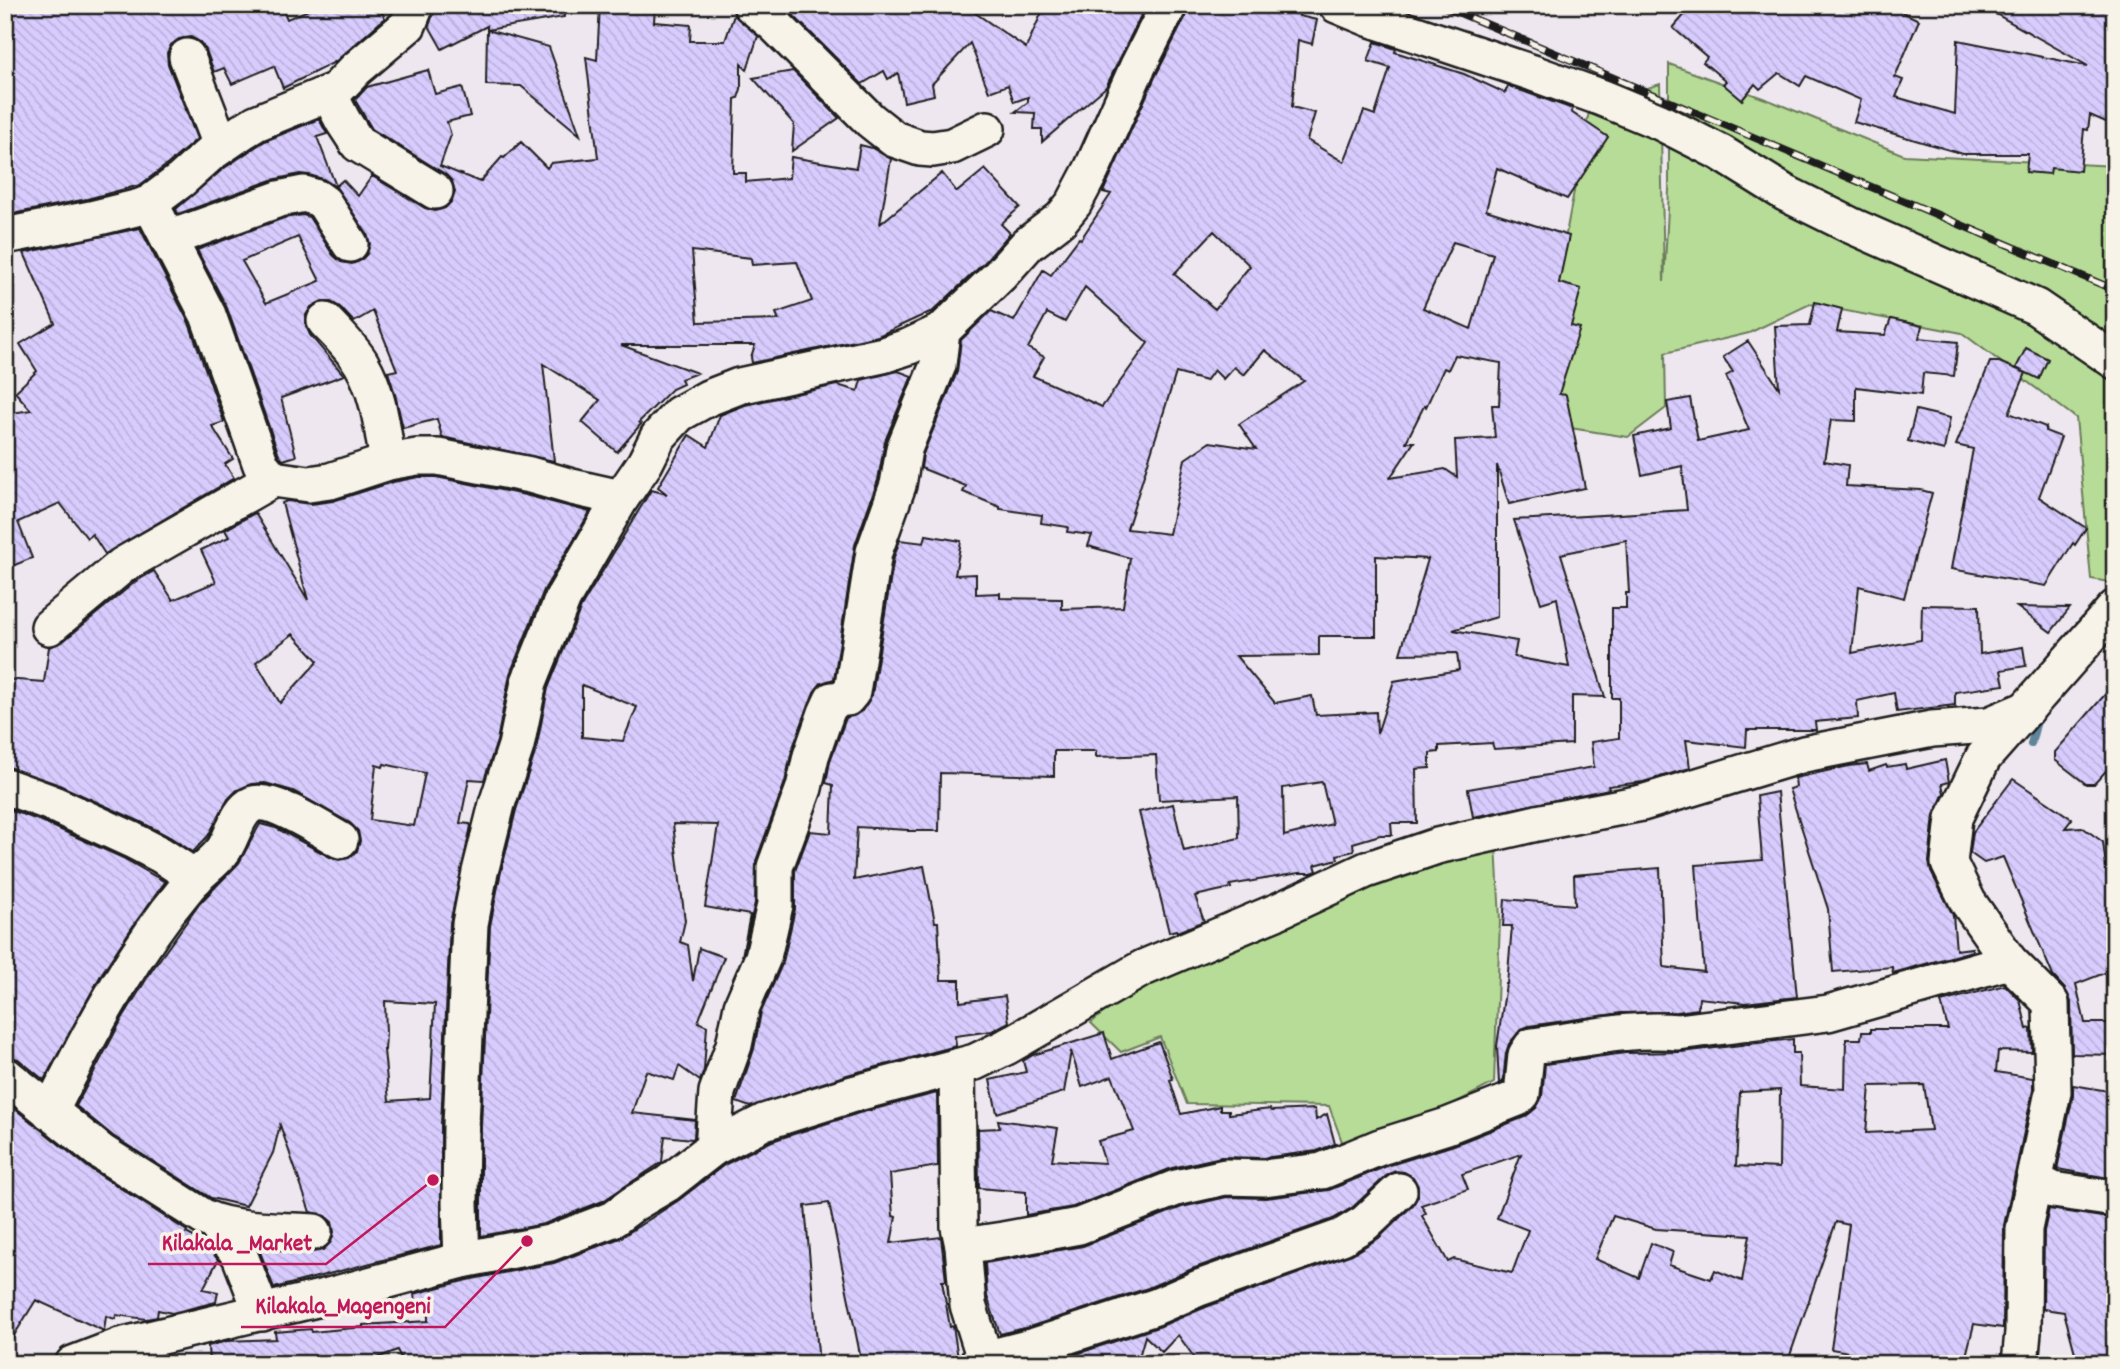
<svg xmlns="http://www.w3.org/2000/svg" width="2120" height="1369" font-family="Dekko,sans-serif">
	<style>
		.green { fill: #b7dc97; stroke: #6a7c5a; stroke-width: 2 }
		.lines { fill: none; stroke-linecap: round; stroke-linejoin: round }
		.stream { stroke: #60849a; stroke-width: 8 }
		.building { fill: url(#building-back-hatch); stroke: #1c1c1c; stroke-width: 2; fill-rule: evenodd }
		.minor-casing { stroke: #1c1c1c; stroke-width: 40 }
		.minor { stroke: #f7f3e8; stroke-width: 35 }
		.rail-casing { stroke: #1c1c1c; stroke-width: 8 }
		.rail { stroke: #f7f3e8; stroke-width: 5; stroke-dasharray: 16; stroke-linecap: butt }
		.leader { fill: none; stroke: #c2185b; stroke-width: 2.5 }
		.callout-dot { fill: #c2185b; stroke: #f7f3e8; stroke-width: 2.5 }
		.callout-label { font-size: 24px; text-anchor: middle; font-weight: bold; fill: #c2185b; stroke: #f7f3e8; stroke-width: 7; stroke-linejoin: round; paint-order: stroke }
	</style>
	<defs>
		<pattern id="building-back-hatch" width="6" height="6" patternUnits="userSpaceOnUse" patternTransform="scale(1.75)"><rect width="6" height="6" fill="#d8ccfe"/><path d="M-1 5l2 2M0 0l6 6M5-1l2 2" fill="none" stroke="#b9afd9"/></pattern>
	</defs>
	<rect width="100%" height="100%" fill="#eee7ef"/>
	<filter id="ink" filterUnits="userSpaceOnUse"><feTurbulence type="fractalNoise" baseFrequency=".0143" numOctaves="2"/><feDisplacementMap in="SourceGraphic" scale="14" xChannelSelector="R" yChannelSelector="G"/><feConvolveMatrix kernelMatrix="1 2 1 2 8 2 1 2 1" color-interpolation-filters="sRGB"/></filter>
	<g filter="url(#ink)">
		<g class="green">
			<polygon points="1669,64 1771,101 1904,155 2115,166 2115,583 2091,579 2076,418 1962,333 1810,304 1749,333 1665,353 1666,408 1628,437 1564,427 1548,330 1590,106 1660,84 1664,282 1669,190"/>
			<polygon points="1496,843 1500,921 1494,1083 1348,1158 1329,1106 1187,1104 1160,1037 1121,1052 1091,1023 1125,994 1411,866"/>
		</g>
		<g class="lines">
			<polyline class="stream" points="2031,744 2039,713"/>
		</g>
		<g class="building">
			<polygon points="5,5 281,5 287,19 320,5 378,5 385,18 335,62 283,88 274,66 232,84 224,68 214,72 206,50 200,42 191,37 179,39 171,45 167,53 168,64 197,139 168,164 140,185 87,199 7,215 5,211"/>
			<polygon points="436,5 563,5 564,17 487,30 487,26 442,49 429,26"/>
			<path d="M600 5H655L654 22 691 25 690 41H725L734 15 758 36 747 70 741 64V89L738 98 735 99 733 173H746V182L789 178 791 157 856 168 860 145 872 148 891 159 880 224 942 173 957 192 985 169 1020 207 1001 224 1010 233 986 261 931 313 930 312 878 336 752 363 751 357 755 345H621L697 373 681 379 683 384 672 389 639 422 641 424 617 452 582 422 600 400 543 364 554 461 442 437 437 419 403 428 395 394 388 372 397 370 373 311 354 322 340 307 331 302H320L311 307 306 315V326L310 335 344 375 281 398 296 456 283 460 279 455 227 308 197 250 284 218 303 215 309 217 333 255 341 262 352 264 360 261 367 254 370 244 367 234 336 187 323 179 309 175 300 174 272 180 178 214 176 209 223 169 254 148 265 141 319 119 327 134 317 137 336 186 343 180 358 196 372 176 425 208 435 211 445 208 452 201 455 192 452 181 445 174 372 129 355 100 367 87 428 70 435 94 462 87 470 116 447 122 451 135 440 166 480 182 502 157 504 158 521 142 547 168 551 163 598 158 586 57 597 60ZM298 237 320 281 266 303 242 261ZM692 251 751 258 752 265 797 262 812 301 776 313 779 320 698 322Z"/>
			<polygon points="783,5 978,5 974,12 1026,48 1045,5 1146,5 1106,87 1042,142 1042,129 1034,129 1035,113 1015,112 1028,102 1028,97 1014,102 1008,85 989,92 970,43 932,84 934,95 904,102 898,73 888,79 884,71 862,84"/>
			<path d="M1189 5H1263L1262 9 1299 14V16L1317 20 1312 44 1298 40 1292 107 1315 113 1307 140 1344 162 1364 111 1375 115 1390 68 1368 61 1375 42 1396 49 1395 52 1464 74 1505 93 1508 86 1573 109 1571 112 1608 137 1567 199 1497 168 1486 210 1569 236 1559 283 1581 289 1571 326 1580 328 1559 394 1566 395 1585 488 1509 504 1497 465V617L1453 630 1517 641 1514 657 1569 667 1557 598 1541 603 1514 520 1687 510 1682 466 1642 475 1634 436 1671 428 1667 402 1690 398 1698 441 1749 430 1726 376 1733 372 1723 357 1748 341 1779 388 1775 326 1810 325 1815 302 1842 309 1837 332 1885 335 1891 319 1922 326 1919 338 1958 342 1954 376 1923 373 1921 395 1856 387V421L1831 420 1824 461 1848 465 1846 486 1921 490 1932 493 1904 598 1859 586 1852 653 1921 640 1922 605 1979 606 1980 654 2023 647 2026 666 2001 670 2004 685 1955 692V705L1897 712 1894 693 1857 701 1858 718 1815 722 1816 730H1747L1746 747 1686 740 1690 768 1643 782 1608 786 1609 789 1473 817 1468 789 1594 767 1591 742 1619 738V698H1612V608H1626V593H1629L1626 540 1561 554 1605 697 1572 696V744L1494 749 1492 743 1439 746V752L1430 753V768L1416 769 1417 823H1391L1392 835H1380L1353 843 1354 851 1337 855 1338 859 1315 865 1317 871 1312 873H1299L1230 885 1231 888 1195 896 1204 921 1177 932 1176 930 1169 932 1139 812 1173 804 1184 851 1239 838 1238 796 1159 800 1156 755 1096 757V751H1054V776L940 773 939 831H908V830L857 827 854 880 924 866 935 922H938L941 980H960V1002L1005 996 1009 1022 992 1031 955 1036 956 1046 847 1075 750 1107 736 1102 754 1049 761 1012 783 962 795 909V871L810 831 831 833 833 785 826 783 830 761 846 718 862 711 872 695 894 557 900 540 924 543 926 535 961 541 955 575 976 574V594L1000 593V598L1062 599V609L1123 607 1130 558 1088 546 1092 535 1067 532 1068 527 1041 523 1042 515 1000 509V507L963 492 966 486 921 468 923 454 957 372 961 340 991 311 1014 321 1043 270 1051 275 1079 238 1081 239 1111 194 1103 192 1155 77 1187 14ZM1214 231 1250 266 1215 309 1174 274ZM1453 242 1493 254 1471 329 1423 308ZM1085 287 1148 343 1102 407 1033 376 1044 357 1028 348 1047 313 1065 322ZM1265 350 1304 381 1239 424 1256 449 1210 442 1185 459 1169 534 1127 529 1176 373 1206 381 1214 370 1223 379 1234 367 1244 375ZM1455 355 1501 363 1499 405H1492L1495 438 1455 440 1457 477 1445 469 1390 478 1414 442H1406L1424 406 1426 407 1444 368 1448 370ZM1376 556 1428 559 1400 654 1457 653 1459 670 1394 681 1377 734 1376 712 1316 715 1312 696 1275 703 1236 656 1319 655V636H1376ZM1322 782 1332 824 1284 836 1283 788Z"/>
			<polygon points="1693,5 1887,5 1919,20 1895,77 1903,80 1896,97 1955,114 1958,40 2088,66 1980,5 2107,5 2115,9 2115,126 2090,115 2088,130 2084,129 2080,171 2051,168 2050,174 2026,172 2028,154 1963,154 1854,122 1861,100 1806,76 1800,86 1779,73 1760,89 1755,84 1742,100 1723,84 1726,81 1703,62 1707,57 1673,28"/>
			<polygon points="487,30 549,47 580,135 521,86 486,85"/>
			<polygon points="793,71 839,118 792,151 794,124 753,78"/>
			<polygon points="140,228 189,323 224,422 212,426 233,459 225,464 234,478 105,554 92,534 87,538 60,503 18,522 32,558 5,569 5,414 31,410 15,392 37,371 20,344 55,323 24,253"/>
			<polygon points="2026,348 2048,359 2039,379 2016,368"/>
			<polygon points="1990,362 1999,362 2026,373 2009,413 2046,427 2045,431 2061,437 2039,497 2086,528 2075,545 2073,543 2046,586 1951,569 1973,449 1956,445"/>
			<path d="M898 371 912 376 885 441 878 480 855 545 834 679 821 683 814 692 792 750 785 782 756 861 755 903 742 956 750 915 705 907 718 825 673 824 685 921 680 942 688 945 693 981 699 948 724 957 698 1022 707 1026 704 1070 700 1081 679 1066 674 1080 646 1071 632 1113 695 1120 694 1138 692 1139 665 1136 662 1162 603 1201 544 1224 481 1236V1126L490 926 500 876 516 810 536 750 548 688 581 607 651 490 667 494 658 487 689 435 708 447 720 415 745 405 837 385 858 391 861 380ZM582 685 637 707 623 741 582 737Z"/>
			<polygon points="1916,410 1950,418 1944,450 1908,441"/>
			<path d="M419 477H436L525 495 590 512 544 590 510 674 497 741 484 780 469 779 460 823 470 824 471 826 450 923 441 1125V1245L274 1288 259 1249 313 1252 323 1250 331 1242 334 1232 332 1222 325 1216 310 1212 280 1125 273 1153 246 1206 211 1198 113 1136 76 1106 122 1019 152 970 200 903 239 863 260 824 276 828 330 857 339 860 349 858 357 851 360 841 358 831 350 823 293 791 265 783 251 784 237 790 228 799 208 836 193 852 170 837 141 822 57 784 5 766V679L44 682 49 647 62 642 135 582 147 575 154 571 173 600 216 582 201 550 229 537 225 530 255 513 308 600 282 503 287 501 311 504 333 501 393 482ZM293 634 318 661 280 703 256 662ZM384 764 425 773 414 826 370 820 376 765 383 767ZM385 1001 435 1004 430 1098 389 1101 384 1050H385L386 1034Z"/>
			<polygon points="2017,607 2070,608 2051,632"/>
			<polygon points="2115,683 2115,761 2094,784 2086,784 2055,760 2055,752"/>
			<polygon points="1945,760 1949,782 1942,784 1944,793 1934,815 1929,862 1931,872 1953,915 1956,950 1972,948 1972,951 1893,973 1892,967 1833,972 1828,909 1789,789 1796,787 1795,778 1849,766 1867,764 1869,771 1886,765 1887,767 1905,764 1906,769"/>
			<polygon points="2013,779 2072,819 2065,828 2082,827 2103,842 2110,897 2115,898 2115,969 2076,984 2085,1023 2115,1023 2115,1055 2072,1054 2071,1002 2065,989 2053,976 2003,857 1984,863 1970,853 1973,832"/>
			<polygon points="1777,792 1797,997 1745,1003 1699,998 1698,1009 1677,1012 1621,1013 1529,1026 1521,1029 1509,1044 1506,1053 1503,1082 1499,1084 1497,1046 1506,984 1507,984 1512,926 1503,926 1505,899 1575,905 1574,875 1660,868 1664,967 1704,972 1696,865 1762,860 1757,796"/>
			<polygon points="5,808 41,821 123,858 165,882 135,923 102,973 44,1080 18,1059 5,1055"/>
			<path d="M2005 985 2020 1000 2027 1029 2031 1028 2032 1052 1998 1051 1996 1072 2033 1078V1090L2004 1225 2003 1328 1974 1324 1964 1364H1864L1866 1355 1831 1349 1849 1225 1836 1222 1787 1364H1199L1178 1335 1162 1352 1145 1336 1137 1364H1046L1161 1326 1206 1307 1352 1254 1379 1238 1413 1205 1418 1196V1186L1413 1177 1404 1172 1395 1171 1386 1176 1353 1207 1333 1219 1192 1269 1148 1288 1029 1327 1000 1334 987 1296 985 1263 1083 1246 1182 1207 1227 1197 1266 1198 1329 1190 1387 1166 1454 1145 1525 1117 1536 1108 1542 1097 1545 1064 1625 1053 1681 1052 1793 1039V1053H1799L1800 1086 1845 1089 1846 1039H1861L1862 1032H1871V1029H1948L1941 1002ZM1924 1085 1931 1130 1866 1133 1870 1086ZM1780 1090 1779 1168 1736 1166 1740 1092ZM1521 1154 1497 1218 1528 1230 1512 1273 1454 1259 1448 1262 1422 1216 1426 1213 1421 1205 1468 1189 1462 1174ZM1613 1216 1656 1229 1750 1235 1742 1281 1715 1270 1711 1279 1669 1265 1673 1252 1651 1243 1639 1278 1595 1259Z"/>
			<polygon points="1104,1033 1112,1059 1159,1042 1173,1079 1170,1080 1181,1114 1220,1106 1220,1110 1229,1110 1229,1114 1270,1109 1271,1111 1315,1109 1316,1120 1327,1114 1335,1144 1317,1151 1263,1158 1221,1157 1172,1168 1073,1207 1026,1215 1026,1192 979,1188 978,1129 1000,1128 998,1120 1058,1128 1052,1160 1105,1163 1098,1141 1134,1131 1112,1076 1082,1087 1071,1051 1064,1092 997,1113 990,1080 1026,1072 1023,1061 1033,1055"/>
			<polygon points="2073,1085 2115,1092 2115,1179 2057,1169 2073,1096"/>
			<polygon points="937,1093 938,1166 890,1174 893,1216 896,1217 891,1243 941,1237 946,1281 942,1281 950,1327 953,1326 958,1358 919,1364 862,1364 829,1203 805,1206 819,1364 631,1364 582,1358 581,1364 404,1364 397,1350 363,1364 209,1364 208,1346 227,1341 276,1339 275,1332 311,1329 312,1332 363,1327 363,1325 428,1321 428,1302 415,1301 414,1294 467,1280 554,1263 620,1238 679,1200 724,1165 772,1141 859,1113"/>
			<polygon points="5,1101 89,1168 187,1231 186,1233 205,1243 218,1260 203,1289 218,1292 216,1302 172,1313 158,1310 157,1317 146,1319 116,1315 115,1319 106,1316 104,1331 36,1300 5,1350 5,1172 14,1158 5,1153"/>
			<polygon points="2049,1209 2115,1219 2115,1364 2078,1364 2064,1312 2043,1309 2044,1231"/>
		</g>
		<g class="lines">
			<g class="minor-casing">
				<g id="minor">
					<polyline points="751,5 774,24 870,120 894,139 920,148 933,149 952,146 987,129"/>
					<polyline points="1337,5 1371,19 1533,73 1602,98 1660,122 1721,153 1785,193 1850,225 2036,307 2115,361"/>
					<polyline points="187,57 221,145"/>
					<polyline points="329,94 343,121 358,144 435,191"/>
					<polyline points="150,203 208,315 261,465 273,479 309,484 330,481 388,462 417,457 438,457 530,475 572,487 621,498"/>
					<polyline points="5,236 91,219 140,207 150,203 181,180 211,153 243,131 256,123 336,90 356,69 408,25 416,5"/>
					<polyline points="168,239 279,199 304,194 317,198 324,203 350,244"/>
					<path d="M325 321C338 335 351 347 361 363 379 393 382 428 388 462"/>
					<polyline points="49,627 123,565 273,479"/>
					<polyline points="5,786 49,802 132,840 161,855 196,878"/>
					<polyline points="957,1067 959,1227 963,1246"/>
					<path d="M5 1075 101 1152 205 1218C234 1231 281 1230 314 1232"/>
					<path d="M50 1112C85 1043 121 973 168 911 177 900 186 888 195 878 204 869 214 862 222 852 233 839 236 811 253 804 272 797 322 830 340 840"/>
					<polyline points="713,1148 717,1092 734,1045 742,1006 763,957 775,905 775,867 804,788 811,756 826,713 832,700 847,698 852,692 874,552 898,485 904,449 938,365 942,331"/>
					<polyline points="2036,1181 2053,1190 2115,1199"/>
					<polyline points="215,1223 240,1256 262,1313"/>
					<polyline points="462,1260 460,1203 461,1125 470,924 480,872 497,804 516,746 529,682 563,598 621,498 645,463 658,437 679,414 708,398 739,386 883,355 910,346 942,331 1000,275 1027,245 1061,219 1074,203 1092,169 1137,68 1169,5"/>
					<path d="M985 1359 968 1305 963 1246 1003 1240 1079 1226 1176 1188 1225 1177 1264 1178 1322 1171 1380 1147 1447 1126 1518 1098 1522 1094 1526 1055 1532 1046C1580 1040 1629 1027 1678 1032L1828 1013 2009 961"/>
					<polyline points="73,1364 120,1346 329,1296 462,1260 550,1243 613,1219 633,1204 667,1184 713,1148 764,1122 853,1094 975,1062 1006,1047 1143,968 1276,912 1366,870 1437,846 1537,823 1642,803 1804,754 1932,729 1989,725 2027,709"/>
					<polyline points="977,1364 985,1359 1035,1346 1155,1307 1199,1288 1342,1237 1365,1223 1399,1191"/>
					<polyline points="2020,1364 2023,1332 2024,1229 2053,1092 2051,1003 2009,961 1968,902 1949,863 1954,818 1983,758 2115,608"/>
				</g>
			</g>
			<use href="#minor" class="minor"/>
			<g class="rail-casing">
				<polyline id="rail" points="1441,5 2115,290"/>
			</g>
			<use href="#rail" class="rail"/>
		</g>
	</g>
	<path class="leader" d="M433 1180L326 1264H148M527 1241L445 1327H241"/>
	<g class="callout-dot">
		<circle cx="433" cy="1180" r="7"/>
		<circle cx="527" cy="1241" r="7"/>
	</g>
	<g class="callout-label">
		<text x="237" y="1250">Kilakala _Market</text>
		<text x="343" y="1313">Kilakala_Magengeni</text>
	</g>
	<rect width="2120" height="1369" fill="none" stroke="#f7f3e8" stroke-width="28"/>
	<rect x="14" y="14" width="2092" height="1341" fill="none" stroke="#1c1c1c" stroke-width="2.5" filter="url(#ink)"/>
</svg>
